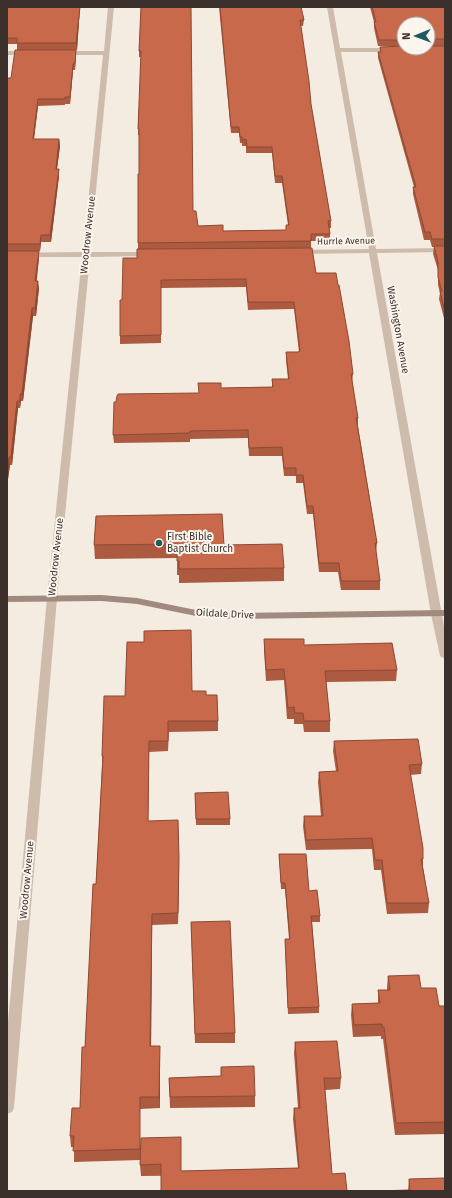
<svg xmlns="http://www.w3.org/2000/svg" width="452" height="1198" font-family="'Fira Sans',sans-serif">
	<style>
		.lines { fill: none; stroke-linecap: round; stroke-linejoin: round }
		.street { fill: #cdbbac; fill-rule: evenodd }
		.secondary { fill: #a18a7d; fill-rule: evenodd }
		.wall { fill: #ac5a40 }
		.shaded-wall { fill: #8c4a34 }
		.building { fill: #c8694b; stroke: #8c4a34 }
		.poi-dot { fill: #1f5a5e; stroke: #fbf5ee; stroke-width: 1.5 }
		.labels { text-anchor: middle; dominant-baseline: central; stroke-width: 4; stroke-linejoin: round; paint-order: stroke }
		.far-street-label { font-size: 9px; fill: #3b302b; stroke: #fbf5ee }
		.street-label { font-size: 10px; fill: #3b302b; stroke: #fbf5ee }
		.poi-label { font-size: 10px; fill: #3b302b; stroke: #fbf5ee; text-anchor: start }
	</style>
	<rect width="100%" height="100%" fill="#f4ebe1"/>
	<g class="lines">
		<g class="street">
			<polygon points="108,7 114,7 90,252 149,252 153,254 149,256 90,257 57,598 14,1108 12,1112 7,1114 7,1033 47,598 82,257 7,257 7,253 83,252 103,55 63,55 60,53 63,51 104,51"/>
			<polygon points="327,7 333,7 340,48 393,48 396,50 393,52 341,52 376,249 445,248 445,252 377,253 445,632 445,659 440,656 431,614 369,253 299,254 295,252 299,250 369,249"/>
			<polygon points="7,51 29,51 32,53 29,55 7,55"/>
		</g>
		<polygon class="secondary" points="101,595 137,598 196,610 231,613 445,610 445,616 231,619 196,616 137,604 101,601 7,602 7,596"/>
	</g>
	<g class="wall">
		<polygon points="7,7 80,7 77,50 17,50 17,44 7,44"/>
		<polygon points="141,7 193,211 198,226 223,231 286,230 286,225 288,225 282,183 275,183 272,153 246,153 246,146 242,146 242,143 240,143 239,133 231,133 219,7 301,7 304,20 303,26 301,26 311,104 331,221 331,228 329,228 330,234 330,241 311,241 311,248 316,273 353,374 352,382 358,418 358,426 377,543 376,552 380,581 380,590 341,590 338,572 319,572 313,514 307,514 303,483 296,483 296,476 284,476 282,456 249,456 248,438 190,439 190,442 114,443 113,435 199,393 221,388 272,387 272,379 288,379 286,360 286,352 299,352 294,309 248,310 246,287 161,288 161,343 120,344 120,336 122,300 137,258 138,249 138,174 139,174 139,135 138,135 138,129 141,57 139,57 139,51"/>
		<polygon points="370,7 445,7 445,46 428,46 428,24 404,24 404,46 378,46 374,28 374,22"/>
		<polygon points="445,46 445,322 439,299 440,293 438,285 438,270 433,254 434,247 432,247 430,240 424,240 413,194 413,187 414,187 378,58 378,52 380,52 380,47"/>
		<polygon points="76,50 76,56 75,70 73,70 70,104 65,104 65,105 38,106 34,139 59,139 60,146 57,169 59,169 59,176 51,242 41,242 40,251 39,251 39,258 36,281 39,288 36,316 33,316 23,401 21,401 20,408 18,408 12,465 10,465 7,486 7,78 11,78"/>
		<polygon points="96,516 224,545 284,568 284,581 179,583 179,575 177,575 177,558 95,559 94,545"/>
		<polygon points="264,639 304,645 397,670 396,681 326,682 330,721 330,732 304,732 303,724 294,724 294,719 287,719 284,680 266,681 264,650"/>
		<polygon points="192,691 206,695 218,721 218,731 169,732 168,751 149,752 148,821 179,869 178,924 152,925 151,1046 160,1057 160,1108 140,1109 140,1160 74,1162 74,1147 71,1147 70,1136 80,1108 85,1047 96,884 102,767 102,756 125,696"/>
		<polygon points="334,741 422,764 421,774 410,775 423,859 423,867 429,903 428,913 387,914 381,870 374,870 372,849 306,850 303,826 304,816 321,816 318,782 319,772 336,771 333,751"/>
		<polygon points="195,793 230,819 230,825 196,825"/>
		<polygon points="279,854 309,891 320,916 320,922 312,922 319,1007 319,1013 288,1014 285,945 285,939 289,939 285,889 281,889"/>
		<polygon points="191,922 235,1033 235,1043 195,1043"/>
		<polygon points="388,976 421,988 439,1006 445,1008 445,1134 395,1135 383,1039 381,1039 381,1036 353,1037 351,1015 352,1004 378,1003 378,990 387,990 387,987"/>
		<polygon points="295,1042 341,1078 340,1089 325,1090 332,1174 141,1176 140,1165 141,1138 181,1171 298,1168 293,1119 294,1108 298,1108 294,1053"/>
		<polygon points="221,1067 255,1096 255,1107 170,1108 169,1078 221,1076"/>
		<polygon points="409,1179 445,1191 408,1191"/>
	</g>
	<g class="shaded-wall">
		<polygon points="80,7 77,50 76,43"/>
		<polygon points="76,50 76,56 75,70 75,63"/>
		<polygon points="73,64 73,70 70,104 70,97"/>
		<polygon points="38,99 38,106 33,146 33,139"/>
		<polygon points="59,139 60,146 56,176 56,169"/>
		<polygon points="59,169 59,176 51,242 50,235"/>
		<polygon points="41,235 41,242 40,251 40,244"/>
		<polygon points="39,251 39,258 36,288 35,281"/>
		<polygon points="38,281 39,288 36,316 35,308"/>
		<polygon points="32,308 33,316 23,401 22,394"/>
		<polygon points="20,394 21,401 20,408"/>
		<polygon points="17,401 18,408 12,465 11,457"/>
		<polygon points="9,457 10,465 7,486 7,473"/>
		<polygon points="149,741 149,752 148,832 148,821"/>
		<polygon points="178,820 179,869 178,924"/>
		<polygon points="152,914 152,925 151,1057 150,1046"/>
		<polygon points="160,1046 160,1108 159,1097"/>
	</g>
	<g class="building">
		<polygon points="7,7 80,7 76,43 17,43 17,38 7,38"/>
		<polygon points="141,7 191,7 193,211 196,211 198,226 223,225 223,231 286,230 286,225 289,225 282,176 275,176 272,147 247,147 246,139 242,140 242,137 240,137 239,127 231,127 220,7 301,7 304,20 300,20 309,81 311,104 331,221 328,221 330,234 311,234 311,241 138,243 138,174 139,174 139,129 138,129 141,51 139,51"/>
		<polygon points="372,7 445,7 445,39 428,39 428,24 404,24 404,40 379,40 374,22 376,22"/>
		<polygon points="404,46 404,48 428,48 428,46 445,46 445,239 432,239 430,232 425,232 413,187 416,187 378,52 381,52 380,47"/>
		<polygon points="15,50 76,50 75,63 73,64 70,97 65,97 65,99 38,99 33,139 59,139 56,169 59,169 50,235 41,235 40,244 7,244 7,78 11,78"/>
		<polygon points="434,246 445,246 445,312 440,291 442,291 438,277 438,262"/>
		<polygon points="312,248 316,273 336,273 338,285 339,285 349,341 353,374 351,374 358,418 356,418 377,543 375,543 380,581 341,581 339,563 319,563 313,506 307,506 303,475 296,475 296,468 284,468 282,447 249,448 248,430 190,431 190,433 113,435 114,402 116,402 117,396 118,394 199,393 198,383 221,383 221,388 273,387 272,379 289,379 286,352 298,352 300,351 294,302 248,302 246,279 161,280 161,335 120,336 120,300 122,300 123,258 137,258 137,249"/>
		<polygon points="7,251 39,251 35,281 38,281 35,308 32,308 22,394 20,394 20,401 17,401 11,457 9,457 7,473"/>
		<polygon points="222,514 224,545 282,544 284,568 179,569 179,561 177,561 177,544 94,545 96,516"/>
		<polygon points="191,630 192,691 206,691 206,695 217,695 218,721 168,721 168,741 149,741 148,821 178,820 179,858 178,913 152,914 150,1046 160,1046 159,1097 140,1097 140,1149 73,1151 74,1136 70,1136 72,1108 80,1108 82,1047 85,1047 93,884 96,884 103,756 102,756 104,696 125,696 127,642 144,642 144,631"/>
		<polygon points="264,639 304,639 304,645 392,643 397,670 325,671 330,721 304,721 303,713 295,713 294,707 288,708 284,669 266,670"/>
		<polygon points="418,739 422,764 409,765 423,848 423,859 421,859 429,903 387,903 382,860 375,860 372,838 306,840 304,816 323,816 319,772 338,771 334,741"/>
		<polygon points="228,792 230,819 196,819 195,793"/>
		<polygon points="279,854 306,854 309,891 317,890 320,916 311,916 319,1007 288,1008 285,939 290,939 285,883 281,883"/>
		<polygon points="230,921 235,1033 195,1034 191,922"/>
		<polygon points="419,975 421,988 436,988 439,1006 445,1006 445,1122 396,1123 384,1027 382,1027 382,1024 354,1025 352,1004 380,1003 378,990 390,990 388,976"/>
		<polygon points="337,1041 341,1078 324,1078 332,1174 345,1173 347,1191 161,1191 161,1164 140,1165 141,1138 181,1137 181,1171 299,1168 294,1108 300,1108 295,1042"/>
		<polygon points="254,1066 255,1096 170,1097 169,1078 221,1076 221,1067"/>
		<polygon points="445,1178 445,1191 376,1191 410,1190 409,1179"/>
	</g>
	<circle class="poi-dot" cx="159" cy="543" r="4"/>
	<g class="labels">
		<g class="far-street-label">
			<text transform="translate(346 241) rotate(-1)">Hurrle Avenue</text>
		</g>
		<g class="street-label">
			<text transform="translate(88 235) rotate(-84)">Woodrow Avenue</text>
			<text transform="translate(398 330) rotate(80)">Washington Avenue</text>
			<text transform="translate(56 557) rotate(-84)">Woodrow Avenue</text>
			<text transform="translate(225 614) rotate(3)">Oildale Drive</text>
			<text transform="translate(27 880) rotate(-85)">Woodrow Avenue</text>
		</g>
		<g class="poi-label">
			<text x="167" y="537">First Bible<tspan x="167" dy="12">Baptist Church</tspan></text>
		</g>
	</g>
	<rect width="452" height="1198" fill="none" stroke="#3b302b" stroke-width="16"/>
	<g transform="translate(416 36) rotate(269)"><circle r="19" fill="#fbf5ee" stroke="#aea6a0"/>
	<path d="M0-3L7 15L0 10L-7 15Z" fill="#1f5a5e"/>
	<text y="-6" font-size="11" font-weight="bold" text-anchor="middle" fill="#3b302b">N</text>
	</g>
</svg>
